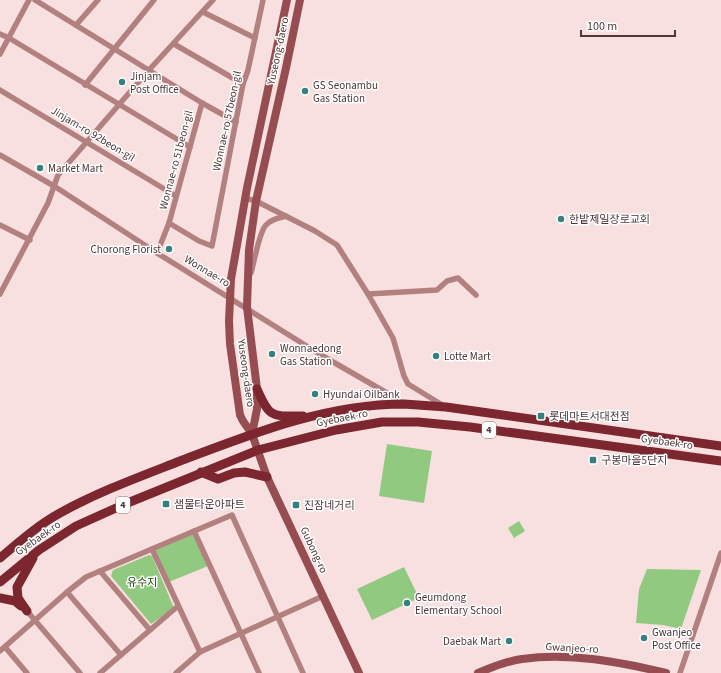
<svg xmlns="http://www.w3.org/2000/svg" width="721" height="673" font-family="'Source Sans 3','Noto Sans KR',sans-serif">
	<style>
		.green { fill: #92c980 }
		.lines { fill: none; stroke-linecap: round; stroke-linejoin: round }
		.street { stroke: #b38080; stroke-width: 5.5 }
		.secondary { stroke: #954d51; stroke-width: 8 }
		.primary { stroke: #7c262f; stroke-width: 9 }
		.poi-dot { fill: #378082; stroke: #fff; stroke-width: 1.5 }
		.labels { text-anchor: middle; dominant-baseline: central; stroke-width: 3; stroke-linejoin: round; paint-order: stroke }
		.shield { fill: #fff; stroke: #827272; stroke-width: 1 }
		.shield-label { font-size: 10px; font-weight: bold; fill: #4d3636 }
		.street-label { font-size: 11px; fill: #4d3636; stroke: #fff }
		.poi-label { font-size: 11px; fill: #4d3636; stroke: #fff; text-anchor: start }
		.park-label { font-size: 11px; fill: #1e490a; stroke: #fff }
	</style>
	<rect width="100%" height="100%" fill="#f8e0e0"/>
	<g class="green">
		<polygon points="387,444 432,451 424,503 379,496"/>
		<polygon points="519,521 525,531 514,538 508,528"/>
		<polygon points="193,534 208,566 169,582 155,551 156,550"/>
		<polygon points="149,555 152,556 174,608 151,624 111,576 113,570"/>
		<polygon points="404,567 419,598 372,620 357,589"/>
		<polygon points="647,569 701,570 681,629 663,625 636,623 639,589"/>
	</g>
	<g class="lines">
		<g class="street">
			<polyline points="35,0 202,103 236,122"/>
			<polyline points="203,12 255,38"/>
			<polyline points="76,25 98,0"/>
			<polyline points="0,34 9,38 190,147"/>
			<polyline points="174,44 243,84"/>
			<polyline points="0,54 29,0"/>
			<polyline points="85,85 154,0"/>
			<polyline points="0,90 176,196"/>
			<polyline points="0,155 54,186 157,253 321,355 387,393 403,404"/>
			<polyline points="245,198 256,201 315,231 337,245 368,294 393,338 404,376 408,384 444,406"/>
			<polyline points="169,223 199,241 212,246 243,84 248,70 263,0"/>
			<polyline points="0,225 30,240"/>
			<polyline points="157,253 169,223 202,103"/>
			<path d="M251 273C254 263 259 232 266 225 271 219 279 218 286 216"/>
			<polyline points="0,294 48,203 58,175 149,70 213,0"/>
			<polyline points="368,294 437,290 447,281 458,278 476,295"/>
			<polyline points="194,531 259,673"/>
			<polyline points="152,549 200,652"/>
			<polyline points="100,571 150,630"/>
			<polyline points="67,592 121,655"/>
			<polyline points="27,611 80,673"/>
			<polyline points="5,647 27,673"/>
			<polyline points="0,651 67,592 86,577 232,515 303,673"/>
			<polyline points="100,673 178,606"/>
			<polyline points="176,673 200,652 323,596"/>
			<polyline points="680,673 721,553"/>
		</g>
		<g class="secondary">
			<polyline points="287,0 247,188 231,279 229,321 230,344 240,415 243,421 252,434 267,477 359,673"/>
			<polyline points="252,434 257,409 257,389 247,307 249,250 256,201 286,68 300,0"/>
			<path d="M478 673C492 667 507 661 522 659 569 652 620 662 666 673"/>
		</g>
		<g class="primary">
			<path d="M257 389C270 419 272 416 303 416"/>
			<polyline points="201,472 218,479 234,473 245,472 267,477"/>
			<path d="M0 558C19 542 38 525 60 513 98 492 139 477 180 461 251 434 326 404 404 404 418 405 432 406 446 407L721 446"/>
			<polyline points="0,582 39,550 76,526 125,504 258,450 336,430 382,422 418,422 470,427 721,461"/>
			<polyline points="0,598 15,601 21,606"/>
			<polyline points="27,611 18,598 17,587 33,558"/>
		</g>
	</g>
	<g class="poi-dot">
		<circle cx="122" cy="82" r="4"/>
		<circle cx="305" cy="91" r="4"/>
		<circle cx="40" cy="168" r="4"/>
		<circle cx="561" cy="219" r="4"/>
		<circle cx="169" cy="249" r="4"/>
		<circle cx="272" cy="354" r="4"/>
		<circle cx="436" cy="356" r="4"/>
		<circle cx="315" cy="394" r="4"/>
		<rect x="537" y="412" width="8" height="8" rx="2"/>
		<rect x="589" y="456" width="8" height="8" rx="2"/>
		<rect x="162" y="500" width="8" height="8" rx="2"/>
		<rect x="292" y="501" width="8" height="8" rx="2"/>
		<circle cx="407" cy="603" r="4"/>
		<circle cx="644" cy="638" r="4"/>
		<circle cx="509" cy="641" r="4"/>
	</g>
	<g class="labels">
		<g class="shield">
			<rect x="482" y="422" width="14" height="16" rx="3"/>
			<rect x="116" y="497" width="14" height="16" rx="3"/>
		</g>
		<g class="shield-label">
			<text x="489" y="430">4</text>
			<text x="123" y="505">4</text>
		</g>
		<g class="street-label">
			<text transform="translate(278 51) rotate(-78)">Yuseong-daero</text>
			<text transform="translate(227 121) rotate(-78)">Wonnae-ro 57beon-gil</text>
			<text transform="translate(93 134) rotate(31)">Jinjam-ro 92beon-gil</text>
			<text transform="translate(176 160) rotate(-75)">Wonnae-ro 51beon-gil</text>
			<text transform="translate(207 271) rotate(31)">Wonnae-ro</text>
			<text transform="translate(246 373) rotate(82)">Yuseong-daero</text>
			<text transform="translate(342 418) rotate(-11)">Gyebaek-ro</text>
			<text transform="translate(667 442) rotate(8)">Gyebaek-ro</text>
			<text transform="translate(38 538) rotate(-35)">Gyebaek-ro</text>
			<text transform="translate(314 550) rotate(65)">Gubong-ro</text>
			<text transform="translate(572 648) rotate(3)">Gwanjeo-ro</text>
		</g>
		<g class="poi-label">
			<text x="130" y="76">Jinjam<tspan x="130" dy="13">Post Office</tspan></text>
			<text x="313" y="85">GS Seonambu<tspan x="313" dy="13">Gas Station</tspan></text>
			<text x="48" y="168">Market Mart</text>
			<text x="569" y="219">한밭제일장로교회</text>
			<text x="161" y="249" text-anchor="end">Chorong Florist</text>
			<text x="280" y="348">Wonnaedong<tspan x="280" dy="13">Gas Station</tspan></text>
			<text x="444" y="356">Lotte Mart</text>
			<text x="323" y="394">Hyundai Oilbank</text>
			<text x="549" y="416">롯데마트서대전점</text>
			<text x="601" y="460">구봉마을5단지</text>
			<text x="174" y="504">샘물타운아파트</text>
			<text x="304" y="505">진잠네거리</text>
			<text x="415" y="597">Geumdong<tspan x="415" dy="13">Elementary School</tspan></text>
			<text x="652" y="632">Gwanjeo<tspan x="652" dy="13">Post Office</tspan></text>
			<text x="501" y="641" text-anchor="end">Daebak Mart</text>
		</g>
		<g class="park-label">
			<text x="142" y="582">유수지</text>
		</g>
	</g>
	<path d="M581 30v6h94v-6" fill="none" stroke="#4d3636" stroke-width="2"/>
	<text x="587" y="30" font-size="12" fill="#4d3636" stroke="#ffffff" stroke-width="3" paint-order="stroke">100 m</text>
</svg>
